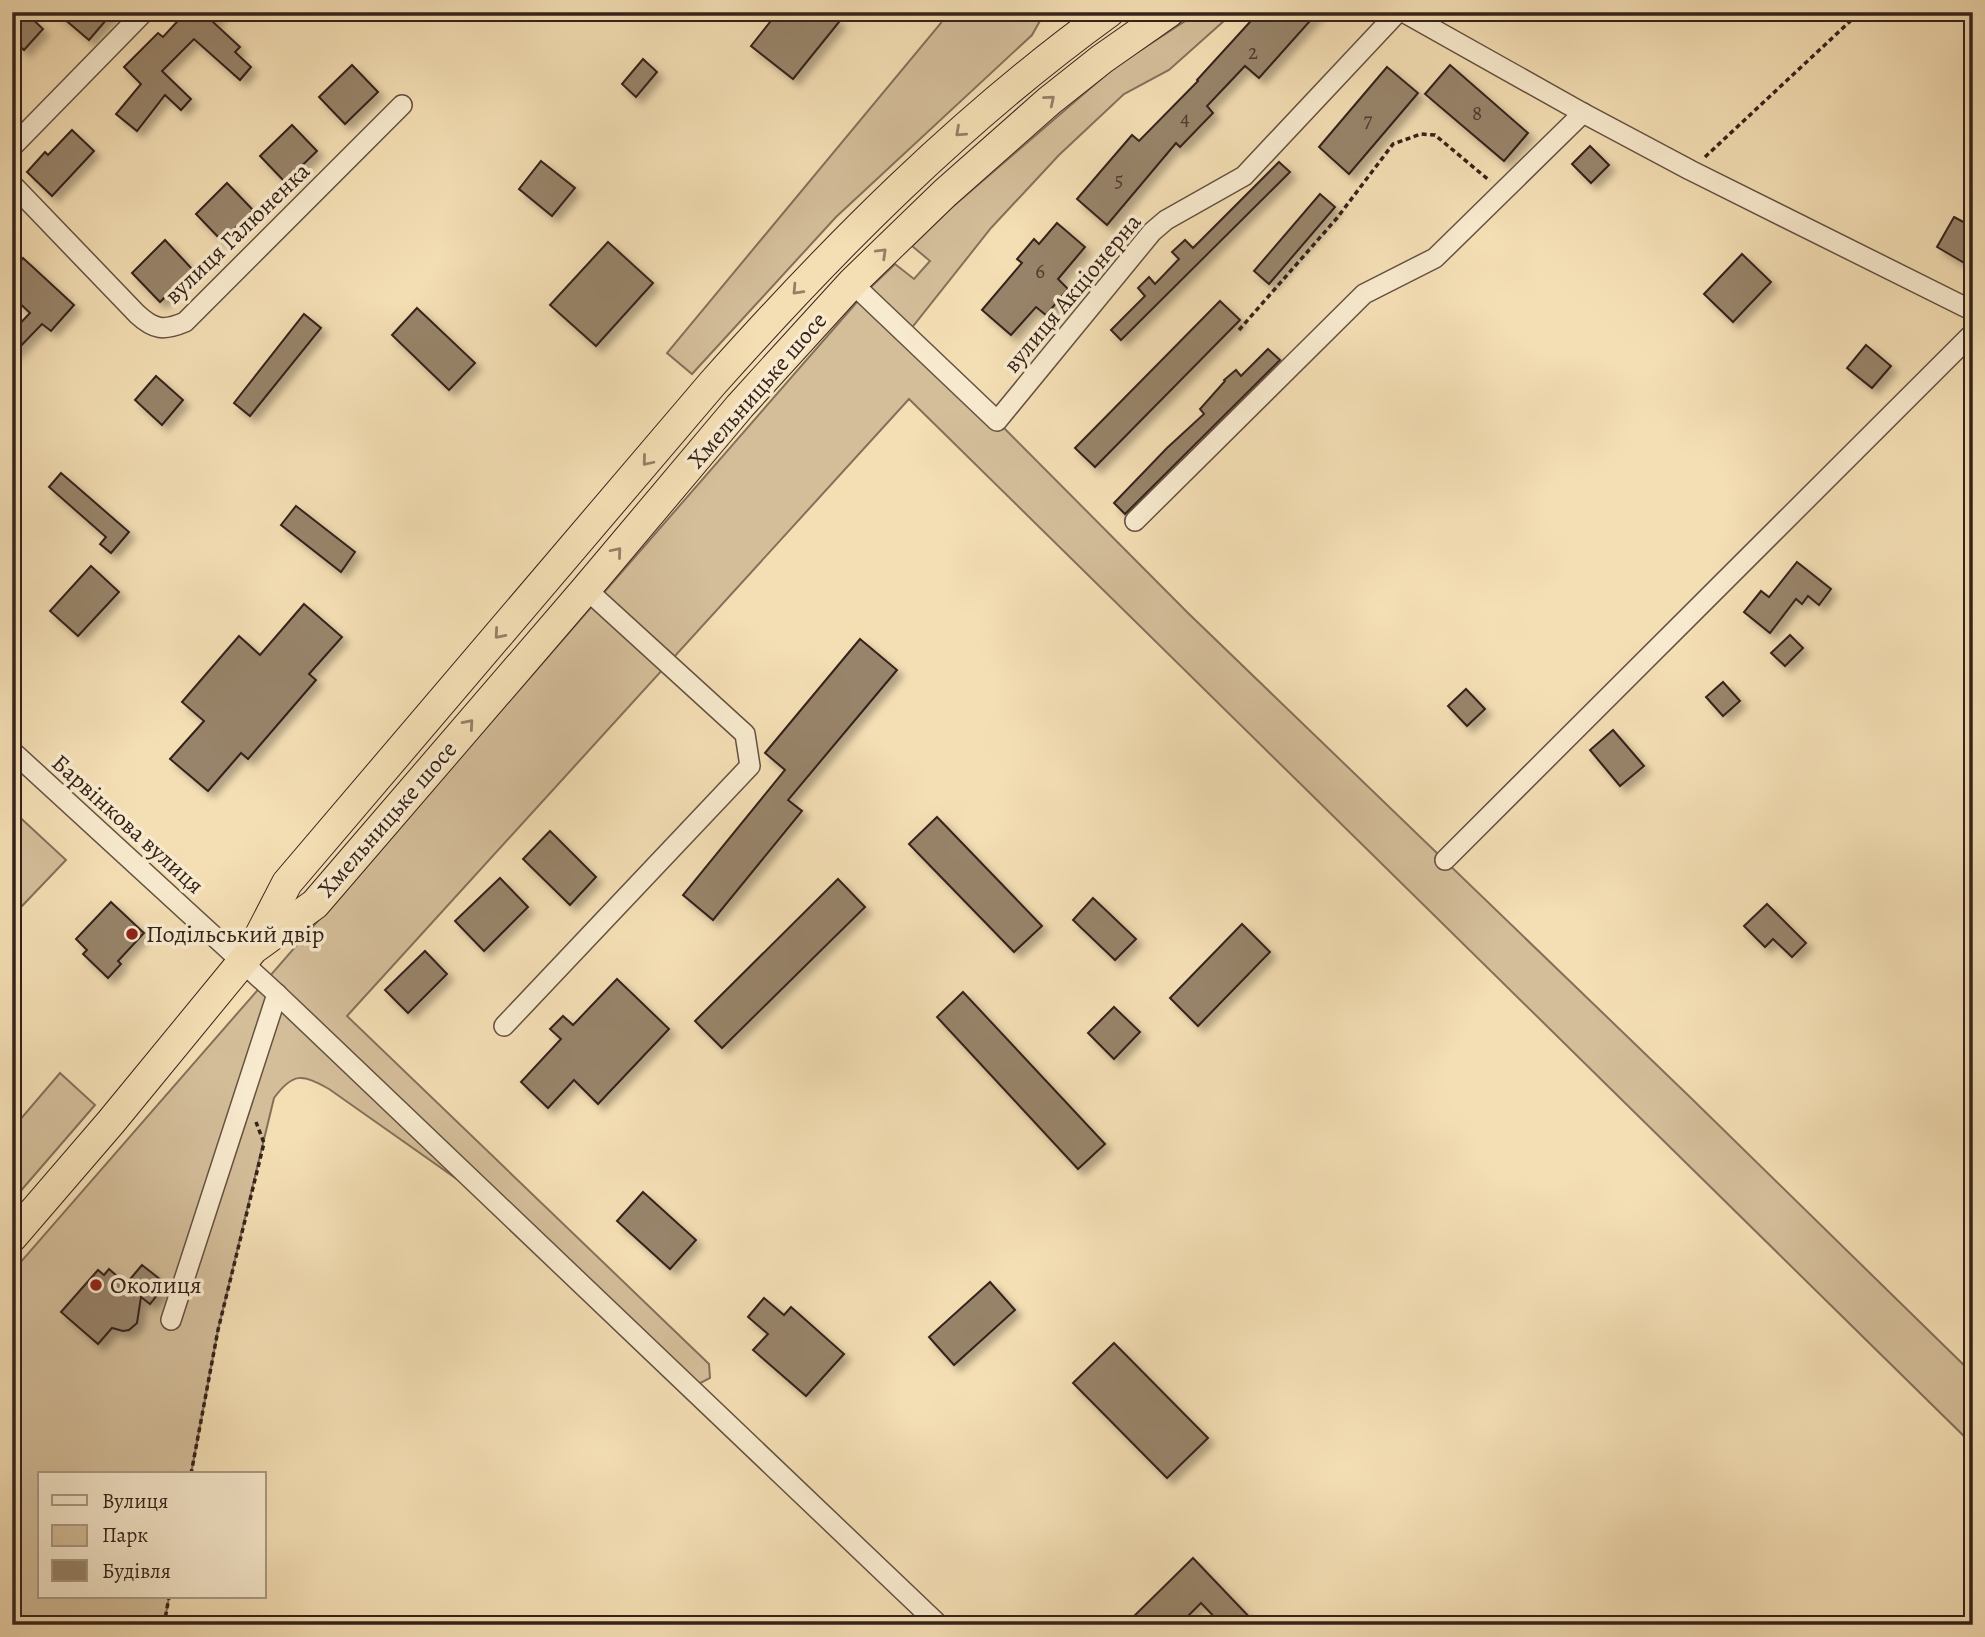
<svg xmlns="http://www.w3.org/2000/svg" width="1985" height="1637" font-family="Alegreya,serif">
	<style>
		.green { fill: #d4be9a; stroke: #84705a; stroke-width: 2 }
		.building { fill: #98846b; stroke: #35221b; stroke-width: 2; filter: url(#shadow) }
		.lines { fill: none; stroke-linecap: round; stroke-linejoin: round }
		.minor-casing { stroke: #655141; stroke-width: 22 }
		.highway-casing { stroke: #35221b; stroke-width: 32 }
		.path { stroke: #35221b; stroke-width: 3.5; stroke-dasharray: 5 3.5; stroke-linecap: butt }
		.minor { stroke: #f8eace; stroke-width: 19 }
		.highway { stroke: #f4deb4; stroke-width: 30 }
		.oneway { stroke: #948068 }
		.poi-dot { fill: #8f2418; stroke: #f8eace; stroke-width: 2.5 }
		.labels { text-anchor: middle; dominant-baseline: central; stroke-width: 7; stroke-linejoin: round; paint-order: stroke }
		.number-label { font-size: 21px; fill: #4e3a2f }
		.street-label { font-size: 24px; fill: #35221b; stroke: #f8eace }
		.poi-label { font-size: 24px; fill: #35221b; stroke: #f8eace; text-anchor: start }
	</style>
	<defs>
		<filter id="shadow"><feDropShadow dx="6" dy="6" stdDeviation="3.5" flood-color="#0004"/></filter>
	</defs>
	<rect width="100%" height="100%" fill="#f4deb4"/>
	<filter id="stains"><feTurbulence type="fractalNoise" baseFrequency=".00286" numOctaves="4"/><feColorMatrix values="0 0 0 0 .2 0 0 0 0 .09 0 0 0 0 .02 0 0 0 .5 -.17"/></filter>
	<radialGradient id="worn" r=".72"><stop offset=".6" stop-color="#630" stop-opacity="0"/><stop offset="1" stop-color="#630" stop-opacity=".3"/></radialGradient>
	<g class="green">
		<polygon points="941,12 1045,12 1032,35 836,217 692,374 667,353 941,23"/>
		<polygon points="1199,12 1234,12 1169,70 1124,94 1059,155 991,228 910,330 868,290 895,264 914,279 930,261 912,246 950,209 1115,67"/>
		<path d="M864 294 997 421 1188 613 1692 1099 1973 1374V1445L909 399 347 1016 709 1364 710 1378 691 1388 512 1218 329 1089C302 1074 293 1072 274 1098L218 1330 191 1474H40V1597H169L164 1625H12V1272Z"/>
		<polygon points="12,810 66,860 22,906 12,897"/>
		<polygon points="60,1073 95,1105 12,1201 12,1129"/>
	</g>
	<g class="building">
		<polygon points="12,12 25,12 43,29 24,50 12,39"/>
		<polygon points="56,12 113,12 89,40"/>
		<polygon points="186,12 222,12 213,22 240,47 235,52 251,67 240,80 194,39 162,71 191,99 181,110 165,95 137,131 116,114 141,84 124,67 158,33 163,37"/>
		<polygon points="778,12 828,12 839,22 793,79 751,46"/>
		<polygon points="1259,12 1318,12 1259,78 1245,66 1207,106 1213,113 1180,147 1176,143 1107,225 1077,199 1132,135 1139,141 1198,81 1197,80"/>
		<polygon points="643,59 657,72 636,97 622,84"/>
		<polygon points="352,65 378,92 345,124 319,97"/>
		<polygon points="1450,65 1528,133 1504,161 1425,94"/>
		<polygon points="1387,67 1418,93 1349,174 1319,147"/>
		<polygon points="292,125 317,151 285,182 260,156"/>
		<polygon points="72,130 94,151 52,196 27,172 45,152 48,155"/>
		<polygon points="1590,146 1609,165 1591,183 1572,164"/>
		<polygon points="541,161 575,188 552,216 519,189"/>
		<polygon points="1279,162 1290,172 1121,340 1111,330 1145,296 1138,288 1149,277 1155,284 1179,259 1172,252 1185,240 1193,248"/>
		<polygon points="227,183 253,210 222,241 196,214"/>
		<polygon points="1320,194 1335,207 1269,284 1254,271"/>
		<polygon points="1954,217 1973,227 1973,268 1937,247"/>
		<polygon points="1057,223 1085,247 1058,279 1068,289 1046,315 1036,307 1011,335 982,310 1022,263 1017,259 1034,239 1039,244"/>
		<polygon points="165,240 193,270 160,302 132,273"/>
		<polygon points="608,242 653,283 596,346 550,305"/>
		<polygon points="1742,254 1771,282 1733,322 1704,294"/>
		<polygon points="23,258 74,305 51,331 42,324 12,355 12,332 30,313 12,296 12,270"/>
		<polygon points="1220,301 1240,320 1095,467 1075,448"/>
		<polygon points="417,308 475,363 449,390 392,335"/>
		<polygon points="304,314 321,328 250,416 234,403"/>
		<polygon points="1866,345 1891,366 1872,388 1847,368"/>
		<polygon points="1268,349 1280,360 1125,514 1114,503 1167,448 1204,414 1200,409 1225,381 1224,380 1236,370 1241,376"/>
		<polygon points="156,376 183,400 162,425 135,400"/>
		<polygon points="61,473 129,532 111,553 100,544 106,537 49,487"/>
		<polygon points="296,506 355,552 341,572 281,525"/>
		<polygon points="1797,562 1831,589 1819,605 1808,596 1802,604 1796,599 1770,633 1744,612 1761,591 1769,597"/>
		<polygon points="91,566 119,592 78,636 50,611"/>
		<polygon points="304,604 342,637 309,674 316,680 248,759 241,753 208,791 170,759 204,721 182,702 239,636 260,655"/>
		<polygon points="1790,635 1803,648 1785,666 1771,653"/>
		<polygon points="860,639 897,670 788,800 802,811 713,920 683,895 785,770 765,753"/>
		<polygon points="1723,682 1740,701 1723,716 1706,697"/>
		<polygon points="1466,689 1485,709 1467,726 1448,706"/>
		<polygon points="1613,730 1644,766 1620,786 1590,750"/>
		<polygon points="937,817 1042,926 1014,952 909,844"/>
		<polygon points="550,831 596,877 570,905 523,859"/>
		<polygon points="500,878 528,907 484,951 455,921"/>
		<polygon points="838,879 865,907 722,1048 695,1021"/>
		<polygon points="1093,898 1136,939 1115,960 1073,920"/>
		<polygon points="111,902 144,933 118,961 121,964 108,978 83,954 87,950 76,939"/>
		<polygon points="1767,904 1806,943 1792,957 1773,939 1765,947 1744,926"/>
		<polygon points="1242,924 1270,952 1198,1026 1170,998"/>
		<polygon points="425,951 447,974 408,1013 385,990"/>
		<polygon points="617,979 669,1029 598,1104 574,1080 548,1108 521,1082 561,1039 550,1029 563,1016 573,1025"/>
		<polygon points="963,992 1105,1144 1078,1169 937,1017"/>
		<polygon points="1114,1007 1140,1032 1114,1059 1088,1033"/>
		<polygon points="643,1192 696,1240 670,1269 617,1221"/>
		<polygon points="142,1265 166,1284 150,1304 141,1297 137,1323 129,1330 123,1331 112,1328 98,1344 61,1312 98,1270 104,1275 109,1269 126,1284"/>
		<polygon points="990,1282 1015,1310 954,1365 929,1337"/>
		<polygon points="764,1298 784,1315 791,1307 844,1354 806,1396 753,1350 768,1334 748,1317"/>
		<polygon points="1114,1343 1208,1438 1167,1478 1073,1383"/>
		<polygon points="1193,1558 1257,1625 1222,1625 1201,1603 1179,1625 1125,1625"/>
	</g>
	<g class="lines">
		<g class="minor-casing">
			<g id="minor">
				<polyline points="1403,12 1583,113 1690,170 1973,311"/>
				<polyline points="12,147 144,12"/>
				<path d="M12 184 137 314C154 330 164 331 185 322L402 105"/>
				<polyline points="852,283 997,421 1152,232 1166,220 1244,176 1398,12"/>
				<polyline points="1135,521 1364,294 1435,258 1583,113"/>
				<polyline points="12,751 277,994 939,1625"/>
				<polyline points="1445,860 1973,333"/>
				<polyline points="504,1026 750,766 745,734 586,589"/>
				<polyline points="171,1320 277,994"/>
			</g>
		</g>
		<g class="highway-casing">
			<g id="highway">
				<path d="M256 943 287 883 712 384C833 248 961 119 1109 12"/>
				<polyline points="12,1237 111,1122 253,949 315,904 586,589 740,406 852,283 945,193 1049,101 1102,59 1169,12"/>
			</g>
		</g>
		<g class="path">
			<polyline points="1705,157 1860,12"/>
			<polyline points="1239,330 1337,218 1393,144 1421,134 1435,135 1490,181"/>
			<polyline points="191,1474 218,1330 264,1143 256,1122"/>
			<polyline points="164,1625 169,1597"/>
		</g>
		<use href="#minor" class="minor"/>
		<use href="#highway" class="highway"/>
	</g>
	<defs><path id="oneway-chevron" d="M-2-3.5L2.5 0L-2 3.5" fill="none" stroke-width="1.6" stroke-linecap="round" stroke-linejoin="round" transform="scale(1.75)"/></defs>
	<g class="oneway">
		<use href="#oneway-chevron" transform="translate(1050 100) rotate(-40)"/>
		<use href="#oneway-chevron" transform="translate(960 132) rotate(138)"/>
		<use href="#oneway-chevron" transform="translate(882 253) rotate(-44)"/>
		<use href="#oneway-chevron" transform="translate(797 290) rotate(133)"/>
		<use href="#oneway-chevron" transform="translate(647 461) rotate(130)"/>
		<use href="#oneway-chevron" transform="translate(617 552) rotate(-50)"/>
		<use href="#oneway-chevron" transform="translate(499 634) rotate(131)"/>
		<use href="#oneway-chevron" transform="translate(469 724) rotate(-49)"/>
	</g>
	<g class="poi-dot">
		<circle cx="132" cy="934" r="7"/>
		<circle cx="96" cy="1285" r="7"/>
	</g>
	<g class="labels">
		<g class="number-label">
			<text x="1253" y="52">2</text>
			<text x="1477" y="113">8</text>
			<text x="1185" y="118">4</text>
			<text x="1368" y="120">7</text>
			<text x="1119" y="180">5</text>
			<text x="1040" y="271">6</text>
		</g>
		<g class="street-label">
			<text transform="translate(237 233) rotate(-44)">вулиця Галюненка</text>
			<text transform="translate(1072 293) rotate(-50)">вулиця Акціонерна</text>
			<text transform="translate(757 390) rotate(-49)">Хмельницьке шосе</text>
			<text transform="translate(387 819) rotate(-49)">Хмельницьке шосе</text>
			<text transform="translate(128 824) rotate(42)">Барвінкова вулиця</text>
		</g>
		<g class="poi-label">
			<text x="146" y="934">Подільський двір</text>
			<text x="110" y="1285">Околиця</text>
		</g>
	</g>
	<rect width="1985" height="1637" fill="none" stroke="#f4deb4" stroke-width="42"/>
	<rect x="14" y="14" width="1957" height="1609" fill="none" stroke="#35221b" stroke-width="3.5"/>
	<rect x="21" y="21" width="1943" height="1595" fill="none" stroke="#35221b" stroke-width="2"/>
	<rect x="38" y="1472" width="228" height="126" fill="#f8eace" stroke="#aa9a86" stroke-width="2"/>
	<rect x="52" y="1495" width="35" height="10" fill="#f8eace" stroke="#aa9a86" stroke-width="2"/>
	<text x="102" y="1508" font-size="21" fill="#35221b">Вулиця</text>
	<rect x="52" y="1525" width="35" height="21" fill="#d4be9a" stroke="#aa9a86" stroke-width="2"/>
	<text x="102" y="1542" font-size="21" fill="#35221b">Парк</text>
	<rect x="52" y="1560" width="35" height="21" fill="#98846b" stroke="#aa9a86" stroke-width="2"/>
	<text x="102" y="1578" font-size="21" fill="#35221b">Будівля</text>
	<rect width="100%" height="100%" filter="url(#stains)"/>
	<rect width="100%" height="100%" fill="url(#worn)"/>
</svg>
